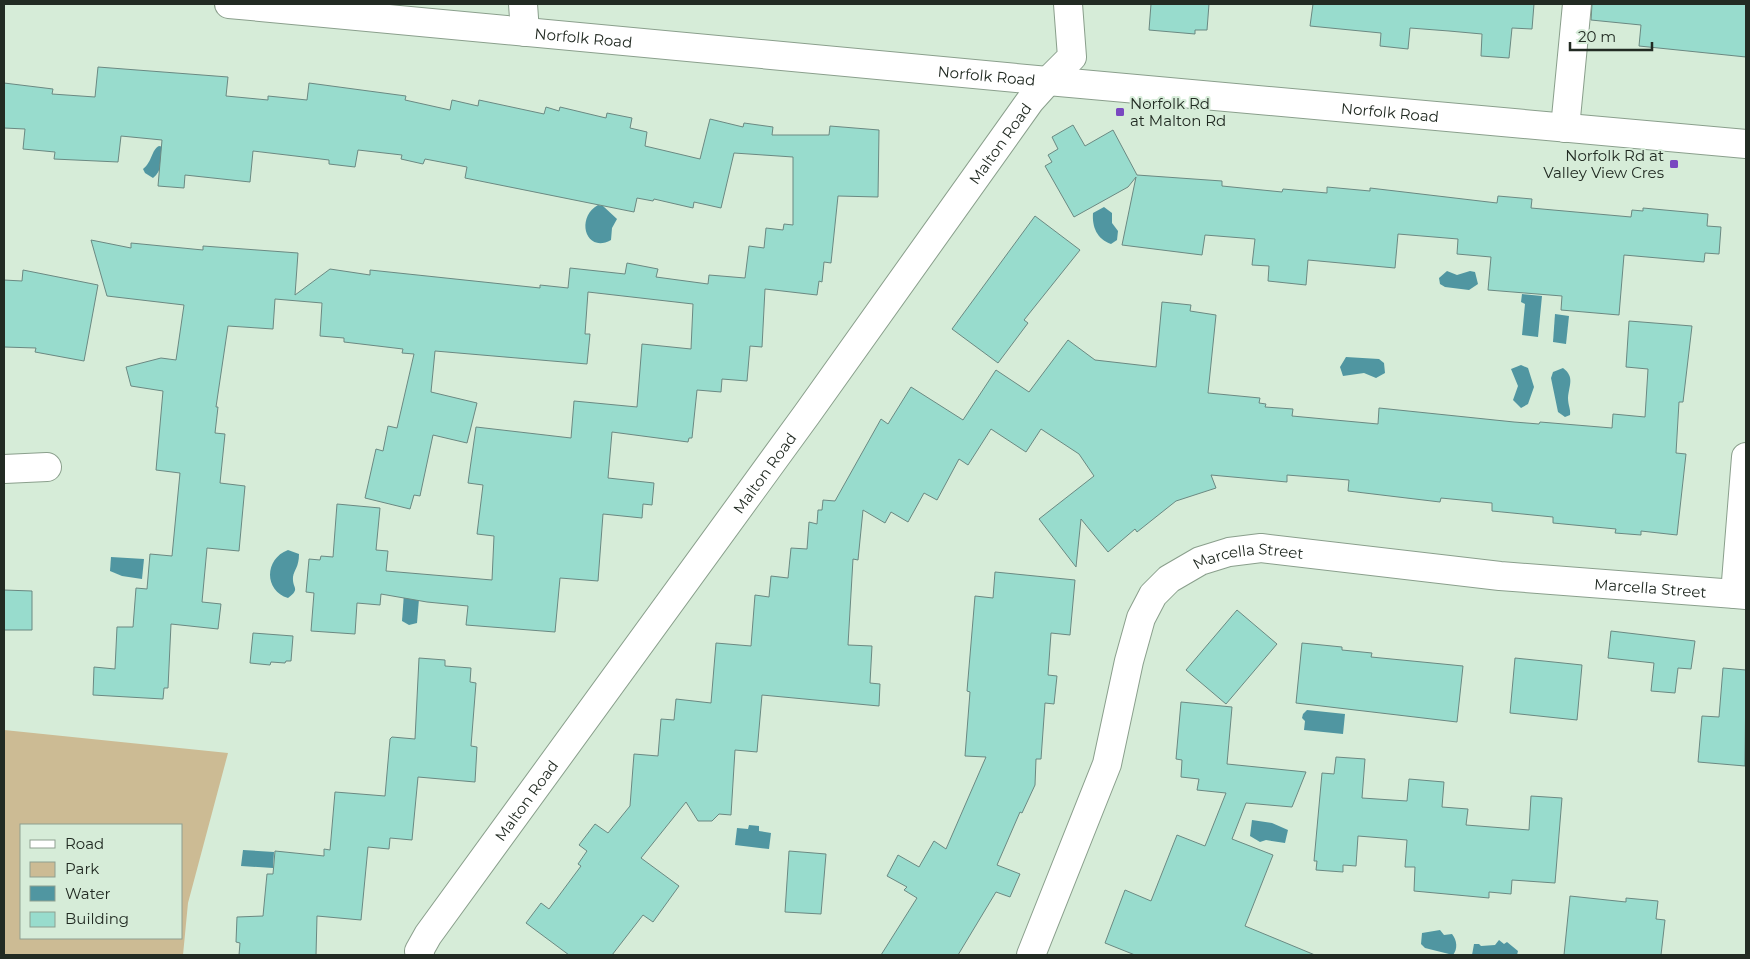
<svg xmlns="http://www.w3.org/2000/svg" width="1750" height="959" font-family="Montserrat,sans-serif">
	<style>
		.green { fill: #ccbb94; fill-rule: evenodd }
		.water { fill: #5096a1 }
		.building { fill: #98dccd; stroke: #6b8982 }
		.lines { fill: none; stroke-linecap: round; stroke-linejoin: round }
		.street-casing { stroke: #8a9f8c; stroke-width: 30 }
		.secondary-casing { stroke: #8a9f8c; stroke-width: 30 }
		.street { stroke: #fff; stroke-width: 28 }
		.secondary { stroke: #fff; stroke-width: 28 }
		.poi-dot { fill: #7948c0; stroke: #d6ecd8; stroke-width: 2 }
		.labels { text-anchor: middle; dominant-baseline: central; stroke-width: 4; stroke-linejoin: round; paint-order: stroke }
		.street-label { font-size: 15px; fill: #222b23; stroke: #d6ecd8 }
		.poi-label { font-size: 15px; fill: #222b23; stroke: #d6ecd8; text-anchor: start }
	</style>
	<rect width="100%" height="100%" fill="#d6ecd8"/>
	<path class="green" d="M4 730 228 753 188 903 183 955H4ZM21 825H181V938H21Z"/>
	<g class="water">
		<path d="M159 146 164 147C162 157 162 172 153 178L145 173 143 169C153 161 151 150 159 146Z"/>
		<path d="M598 205 603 206 617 219 612 228 611 240C586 254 575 218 598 205Z"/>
		<path d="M1104 207 1112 213V223L1118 231 1117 240 1111 244C1097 239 1092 227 1093 213Z"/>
		<polygon points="1447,271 1457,275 1470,271 1475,272 1478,284 1469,290 1445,287 1440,284 1439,278"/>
		<polygon points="1522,294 1542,296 1538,337 1522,335 1525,304 1521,302"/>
		<polygon points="1555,314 1569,316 1566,344 1553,342"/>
		<polygon points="1346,357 1379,359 1384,363 1385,373 1376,378 1364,373 1343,376 1340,367"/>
		<polygon points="1521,365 1528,368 1534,387 1528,404 1521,408 1513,400 1518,386 1511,369"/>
		<path d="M1563 368C1575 377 1569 385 1568 398 1568 405 1571 410 1570 415L1565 417 1558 412 1551 378 1553 372Z"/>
		<path d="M288 550 299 554C299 567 294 570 293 577 292 589 301 588 288 598 264 591 264 559 288 550Z"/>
		<polygon points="111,557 144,559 142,579 122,576 110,571"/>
		<polygon points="404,593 419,599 417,623 409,625 402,621"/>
		<polygon points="1307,710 1345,714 1343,734 1304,730 1305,721 1302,718 1303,714"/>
		<polygon points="1252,820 1272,823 1288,830 1285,843 1266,840 1260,842 1250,836"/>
		<polygon points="749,825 759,826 759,831 771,833 769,849 735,845 737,828 748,829"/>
		<polygon points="243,850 274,852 273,868 241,866"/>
		<path d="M1440 930 1444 935 1452 934C1457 940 1458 949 1453 955L1425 948 1421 944 1422 933Z"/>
		<polygon points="1499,940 1504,944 1507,942 1518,951 1517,955 1472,955 1474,944 1479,944 1481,946 1495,945"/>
	</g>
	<g class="building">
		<polygon points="1151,4 1209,4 1207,30 1195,30 1195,34 1149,30"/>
		<polygon points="1313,4 1534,4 1532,29 1512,28 1509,58 1481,56 1482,34 1449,31 1410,28 1408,49 1380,46 1381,33 1310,26"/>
		<polygon points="1592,4 1746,4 1746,57 1639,46 1641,25 1591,20"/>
		<polygon points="98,67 228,77 226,96 268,100 268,96 307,100 309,83 406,96 405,100 450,110 452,100 478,106 479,100 544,114 546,107 559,111 560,107 606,118 607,113 632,118 630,128 647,132 645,146 700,159 710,119 743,127 744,123 773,127 772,135 829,135 830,126 879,130 878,197 838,196 831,263 824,262 822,282 819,281 817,295 765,289 762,347 750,346 747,381 722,379 721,392 697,390 692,438 689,438 688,442 612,432 608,478 654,483 652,505 643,504 642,518 603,514 598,581 560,578 555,632 466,625 468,606 427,602 381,594 380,605 357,603 355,634 311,631 314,593 306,592 309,559 320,560 321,556 333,557 337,504 380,508 376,550 388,551 386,571 492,580 494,536 477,534 483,485 468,483 476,427 571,438 574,401 637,407 642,344 691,349 693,304 588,292 585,334 590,334 587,364 435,351 431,392 477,403 467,443 433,435 420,496 414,495 410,509 365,498 376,449 383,451 388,426 397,428 414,354 402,353 403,349 344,342 344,338 320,336 322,303 275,299 273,329 228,326 216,407 218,407 215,433 225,434 220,483 245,486 239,551 207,548 202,602 221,604 218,629 171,624 168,688 164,688 163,699 93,695 94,667 115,669 117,627 133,627 136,588 147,589 150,554 172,556 180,473 156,470 163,391 131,386 126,367 161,358 176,360 184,305 107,296 91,240 131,248 131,243 203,250 203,246 298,253 295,295 330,269 370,275 370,270 540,288 540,285 568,288 570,268 625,274 627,263 658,269 656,277 708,284 709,275 745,278 749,246 764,248 766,228 783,230 784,224 793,225 793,157 734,153 721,208 694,202 693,208 654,199 653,201 637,198 634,212 465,178 467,167 425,159 423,164 401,159 402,155 358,150 355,167 329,164 329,160 253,151 250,182 185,175 184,188 158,186 162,140 121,136 118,162 54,159 55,152 23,149 25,129 4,128 4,83 53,89 52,94 95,97"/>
		<polygon points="1073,125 1085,146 1113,130 1137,175 1222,181 1222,186 1282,192 1283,189 1327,193 1327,187 1370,191 1370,188 1497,203 1498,196 1532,199 1531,208 1631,217 1632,210 1643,211 1643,208 1708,214 1707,226 1721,227 1719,254 1705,253 1704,262 1624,255 1619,315 1561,310 1562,296 1488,290 1491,257 1457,254 1458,239 1398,234 1395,268 1308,260 1306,285 1268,281 1269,266 1252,265 1255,239 1205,235 1202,255 1122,245 1136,177 1128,187 1074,217 1045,166 1052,162 1048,155 1058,149 1052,137"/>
		<polygon points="1035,216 1080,250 1024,320 1028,323 998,363 952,329"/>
		<polygon points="23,270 98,285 84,361 35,352 36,348 4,347 4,280 22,281"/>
		<polygon points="1162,302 1191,305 1190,311 1216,315 1208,393 1260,398 1259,403 1266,404 1265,407 1293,409 1292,416 1378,424 1379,408 1514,422 1539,424 1540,422 1612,428 1613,414 1645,417 1648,369 1626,367 1629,321 1692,326 1683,402 1679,402 1676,453 1686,454 1677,535 1641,531 1641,535 1615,533 1616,529 1553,523 1553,517 1492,511 1492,503 1441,498 1440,502 1348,491 1349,480 1287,475 1287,482 1211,475 1216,488 1176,501 1137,532 1135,529 1108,552 1081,519 1076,567 1039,519 1094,476 1079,454 1041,429 1026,452 991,429 968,465 959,459 937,500 924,493 908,522 891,512 885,523 863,510 858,560 853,559 848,645 872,646 870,683 880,684 879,706 762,695 757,752 735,750 731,815 719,814 712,821 698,821 686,802 641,858 679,886 653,922 643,915 612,955 569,955 526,923 541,903 549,909 581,866 578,864 587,851 579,845 595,824 608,833 630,806 634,754 658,756 661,719 674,720 676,699 711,703 716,643 751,646 755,595 769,597 771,576 788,578 791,548 807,549 809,522 817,524 818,510 822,510 823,500 835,501 881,419 888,424 911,387 963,420 996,370 1029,392 1068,340 1095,360 1156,367"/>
		<polygon points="995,572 1075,580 1070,635 1051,633 1048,675 1057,676 1054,704 1045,703 1041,759 1036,759 1035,785 1022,813 1020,812 997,865 1020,874 1010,897 996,892 958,955 881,955 917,898 904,890 907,887 887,876 898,855 919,867 934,841 946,849 986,757 965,756 970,692 967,691 975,596 993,598"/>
		<polygon points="4,590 32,591 32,630 4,630"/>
		<polygon points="1237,610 1277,644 1226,704 1186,670"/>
		<polygon points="1611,631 1695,641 1691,669 1678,668 1675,693 1651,691 1654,663 1608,658"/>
		<polygon points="253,633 293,636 291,661 286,661 285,663 271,662 270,665 250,663"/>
		<polygon points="1302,643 1342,647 1342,650 1372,653 1371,657 1463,666 1457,722 1296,703"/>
		<polygon points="419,658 445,660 445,666 471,668 470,682 476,683 471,746 477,747 475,782 418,777 412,840 390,838 389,849 368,847 361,920 317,916 316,955 239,955 240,943 236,942 237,917 263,916 267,874 273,874 275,851 324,856 324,849 330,850 335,792 385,796 390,739 392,737 415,739"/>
		<polygon points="1515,658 1582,665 1577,720 1510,713"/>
		<polygon points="1723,668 1746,670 1745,766 1698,762 1702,716 1719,717"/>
		<polygon points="1181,702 1232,707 1227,764 1306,772 1292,807 1246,803 1232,839 1273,855 1245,926 1315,955 1135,955 1105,943 1125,890 1151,901 1177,835 1205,846 1226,793 1197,790 1199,779 1181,777 1182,760 1176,759"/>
		<polygon points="1336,757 1365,759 1362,798 1407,801 1409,779 1444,782 1442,807 1468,809 1466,825 1529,830 1531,796 1562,798 1555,883 1512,880 1511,894 1489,892 1489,898 1414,891 1415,867 1405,867 1407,840 1358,836 1356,866 1343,865 1343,872 1316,870 1317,861 1314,861 1322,773 1334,774"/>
		<polygon points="789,851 826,854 821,914 785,912"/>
		<polygon points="1570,896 1626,902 1626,898 1658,901 1656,919 1665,920 1661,955 1564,955"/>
	</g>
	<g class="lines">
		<g class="street-casing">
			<g id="street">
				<polyline points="523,4 525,32"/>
				<polyline points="1565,128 1577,4"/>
				<polyline points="1746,457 1735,594 1746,595"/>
				<polyline points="4,469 47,467"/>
				<path id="s1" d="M420 955 419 951 428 935 807 414 1030 101 1048 81"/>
				<path id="s2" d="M1031 955 1107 764 1129 661 1141 618 1153 595 1169 579 1200 561 1229 552 1261 548 1500 576 1735 594"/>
			</g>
		</g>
		<g class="secondary-casing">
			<g id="secondary">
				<path id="s3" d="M229 4 1048 81 1746 144"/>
				<polyline points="1048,81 1072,57 1068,4"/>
			</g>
		</g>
		<use href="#street" class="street"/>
		<use href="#secondary" class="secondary"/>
	</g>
	<g class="poi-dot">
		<rect x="1115" y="107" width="10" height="10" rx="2.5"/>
		<rect x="1669" y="159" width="10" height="10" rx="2.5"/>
	</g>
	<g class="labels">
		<g class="street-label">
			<text stroke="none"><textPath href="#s3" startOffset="356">Norfolk Road</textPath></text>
			<text stroke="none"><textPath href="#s3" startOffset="761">Norfolk Road</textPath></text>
			<text stroke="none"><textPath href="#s3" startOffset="1166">Norfolk Road</textPath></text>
			<text stroke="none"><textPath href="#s1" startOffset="999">Malton Road</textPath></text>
			<text stroke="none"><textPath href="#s1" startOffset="594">Malton Road</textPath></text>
			<text stroke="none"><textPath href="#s2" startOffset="489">Marcella Street</textPath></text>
			<text stroke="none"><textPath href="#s2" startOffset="894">Marcella Street</textPath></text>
			<text stroke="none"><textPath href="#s1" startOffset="189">Malton Road</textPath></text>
		</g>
		<g class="poi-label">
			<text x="1130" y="103">Norfolk Rd<tspan x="1130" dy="17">at Malton Rd</tspan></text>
			<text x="1664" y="155" text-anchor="end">Norfolk Rd at<tspan x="1664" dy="17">Valley View Cres</tspan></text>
		</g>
	</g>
	<rect width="1750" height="959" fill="none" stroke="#222b23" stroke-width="10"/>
	<rect x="20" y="824" width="162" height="115" fill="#d6ecd8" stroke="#8e9f90"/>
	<rect x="30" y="840" width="25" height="8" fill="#ffffff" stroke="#8e9f90"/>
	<text x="65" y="849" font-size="15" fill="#222b23">Road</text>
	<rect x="30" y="862" width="25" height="15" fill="#ccbb94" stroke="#8e9f90"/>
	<text x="65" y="874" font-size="15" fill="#222b23">Park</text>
	<rect x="30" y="886" width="25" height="15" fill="#5096a1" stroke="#8e9f90"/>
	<text x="65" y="899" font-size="15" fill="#222b23">Water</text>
	<rect x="30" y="912" width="25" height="15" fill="#98dccd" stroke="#8e9f90"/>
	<text x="65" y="924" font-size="15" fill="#222b23">Building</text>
	<path d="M1570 42v8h82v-8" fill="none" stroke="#222b23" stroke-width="2.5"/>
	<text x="1578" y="42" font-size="15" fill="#222b23" stroke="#d6ecd8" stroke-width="4" paint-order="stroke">20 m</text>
</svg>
